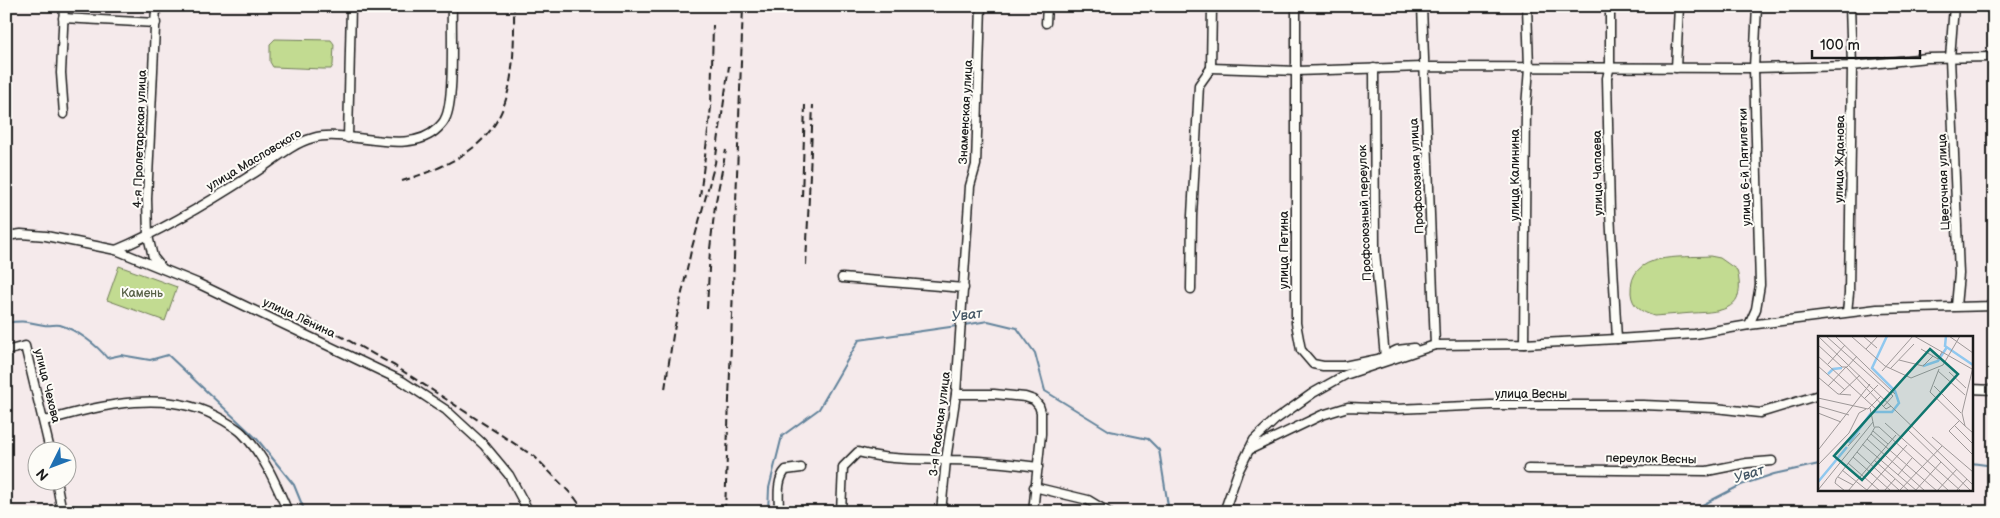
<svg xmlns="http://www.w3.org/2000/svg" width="2000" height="518" font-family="'Balsamiq Sans',sans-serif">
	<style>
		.green { fill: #c2db91; stroke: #6f7c56 }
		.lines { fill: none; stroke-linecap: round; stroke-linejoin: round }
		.stream { stroke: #62839b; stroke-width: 2 }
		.minor-casing { stroke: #1c1c1c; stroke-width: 11 }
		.minor { stroke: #fdfcf7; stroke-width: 8 }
		.rail { stroke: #1c1c1c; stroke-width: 2; stroke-dasharray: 8 4; stroke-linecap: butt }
		.labels { text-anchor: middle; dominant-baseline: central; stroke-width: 4; stroke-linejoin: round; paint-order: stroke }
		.street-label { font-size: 12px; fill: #1c1c1c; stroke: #fdfcf7 }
		.park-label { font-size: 12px; fill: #565f45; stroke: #fdfcf7 }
		.water-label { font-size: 14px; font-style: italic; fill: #455866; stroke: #fdfcf7 }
		.inset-river { fill: none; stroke: #90c8ef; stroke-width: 2.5 }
		.inset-road { fill: none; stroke: #9e9898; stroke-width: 1 }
		.view { fill: #0f766e; fill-opacity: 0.15; stroke: #0f766e; stroke-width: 2.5 }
		.inset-edge { fill: none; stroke: #1c1c1c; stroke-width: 2.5 }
	</style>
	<rect width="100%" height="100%" fill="#f5eaeb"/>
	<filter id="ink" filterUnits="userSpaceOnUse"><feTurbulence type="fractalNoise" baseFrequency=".02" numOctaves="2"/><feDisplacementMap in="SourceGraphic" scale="10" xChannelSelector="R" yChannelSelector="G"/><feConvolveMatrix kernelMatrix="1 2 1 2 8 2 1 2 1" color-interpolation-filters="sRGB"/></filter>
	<g filter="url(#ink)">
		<g class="green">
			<polygon points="275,39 331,40 334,44 333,65 331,69 323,69 273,67 270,62 270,44"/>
			<path d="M1710 256 1720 258 1737 270C1747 309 1724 312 1693 313 1680 314 1667 315 1654 316 1642 312 1632 307 1631 293 1629 251 1680 258 1710 256Z"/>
			<polygon points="119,266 177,287 165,321 107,300"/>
		</g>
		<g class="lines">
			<g class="stream">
				<path d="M6 323C25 320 26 322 44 325 50 326 55 324 60 325 77 330 97 345 107 358L121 355 150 360 168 355 257 439 294 485 305 512"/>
				<polyline points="964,325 988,321 1017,328 1035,353 1045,391 1110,431 1148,439 1159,450 1169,512"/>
				<polyline points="1971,463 1994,466"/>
				<polyline points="768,512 769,488 782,436 819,409 859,340 957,326"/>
				<polyline points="1689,512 1741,485 1774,474 1819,464"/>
			</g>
			<g class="minor-casing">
				<g id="minor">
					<polyline points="64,6 61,73 64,114"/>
					<polyline points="156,6 147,199 148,236 153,257 162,268"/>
					<polyline points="1296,6 1296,323 1301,350 1313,364 1323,366 1344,366 1378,359 1397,350 1414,348"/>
					<polyline points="1422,6 1435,345"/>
					<polyline points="1610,6 1610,66 1607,78 1610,213 1617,339"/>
					<polyline points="1954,6 1950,58 1959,274 1956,306"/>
					<polyline points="63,18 156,23"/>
					<polyline points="1046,23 1047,6"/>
					<polyline points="1211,68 1296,71 1423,67 1754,68 1852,66 1927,58 1994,57"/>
					<polyline points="1211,68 1212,6"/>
					<polyline points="1374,68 1375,252 1385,357"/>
					<polyline points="1676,68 1679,6"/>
					<polyline points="348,138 351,6"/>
					<polyline points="6,236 21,234 46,236 116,250 197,283 402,381 446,410 484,445 509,475 529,512"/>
					<path d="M116 250C163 230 208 203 251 175 271 163 290 144 313 138 349 128 408 158 438 128 440 126 444 122 445 119 455 101 451 30 452 6"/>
					<polyline points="842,278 964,288"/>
					<polyline points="1191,289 1192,216 1199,85 1211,68"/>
					<polyline points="1847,312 1849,293 1852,66 1850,6"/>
					<polyline points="1749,325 1756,309 1760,285 1754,68 1757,6"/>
					<polyline points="1524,344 1526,107 1529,68 1527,6"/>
					<polyline points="6,351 25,346 50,450"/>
					<polyline points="1971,389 1994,390"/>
					<polyline points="956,394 994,394 1025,397 1034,400 1039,406 1041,412 1041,434 1033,512"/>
					<path d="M45 421C102 405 168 387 223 420 229 424 237 428 242 433 264 455 276 484 288 512"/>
					<polyline points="1249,450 1322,415 1348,407 1396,409 1491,405 1643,405 1715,408 1760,413 1819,395"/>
					<polyline points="1528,469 1707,471 1747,463 1772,461"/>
					<polyline points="56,480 62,512"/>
					<polyline points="1034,487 1088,500 1108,512"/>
					<path d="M779 512C779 498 776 480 786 470L801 468"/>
					<path d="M841 512 843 467 858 452C887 460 917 459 946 460 977 460 1008 463 1038 467"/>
					<polyline points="941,512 946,460 956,394 970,186 976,165 981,6"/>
					<polyline points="1224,512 1238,472 1254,440 1275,420 1313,393 1345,375 1435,345 1524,344 1617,339 1695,334 1749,325 1877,309 1994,306"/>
				</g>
			</g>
			<use href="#minor" class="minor"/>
			<g class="rail">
				<path d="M402 181C506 149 515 108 514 6"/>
				<polyline points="700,197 711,107 713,25"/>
				<polyline points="802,197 805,105"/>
				<polyline points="806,265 813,105"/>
				<polyline points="707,309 710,249 715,206 726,150"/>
				<polyline points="306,317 395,366 535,457 575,498 585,512"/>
				<polyline points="665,389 673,335 691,251 715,163 729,66"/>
				<polyline points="725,512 743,6"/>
			</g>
		</g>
	</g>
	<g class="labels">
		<g class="street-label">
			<text transform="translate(966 112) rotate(-87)">Знаменская улица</text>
			<text transform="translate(140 139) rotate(-88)">4-я Пролетарская улица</text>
			<text transform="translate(1840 159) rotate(-89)">улица Жданова</text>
			<text transform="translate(254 160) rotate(-31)">улица Масловского</text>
			<text transform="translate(1745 167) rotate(-92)">улица 6-й Пятилетки</text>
			<text transform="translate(1598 173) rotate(-91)">улица Чапаева</text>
			<text transform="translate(1515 175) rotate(-90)">улица Калинина</text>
			<text transform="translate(1417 176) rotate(-93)">Профсоюзная улица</text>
			<text transform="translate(1944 182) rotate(-92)">Цветочная улица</text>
			<text transform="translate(1365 213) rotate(-92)">Профсоюзный переулок</text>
			<text transform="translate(1284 250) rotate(-90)">улица Петина</text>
			<text transform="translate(299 318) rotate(25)">улица Ленина</text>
			<text transform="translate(47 386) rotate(76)">улица Чехова</text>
			<text x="1531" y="394">улица Весны</text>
			<text transform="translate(940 424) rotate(-83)">3-я Рабочая улица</text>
			<text transform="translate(1651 459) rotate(1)">переулок Весны</text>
		</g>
		<g class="park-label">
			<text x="142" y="293">Камень</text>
		</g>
		<g class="water-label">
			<text transform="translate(967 315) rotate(-7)">Уват</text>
			<text transform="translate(1749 474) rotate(-18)">Уват</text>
		</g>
	</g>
	<g transform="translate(1818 336)">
		<rect width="155" height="155" fill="#f5eaeb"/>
		<path class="inset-river" d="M128 0 127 10 155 29M105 30 120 25 129 11M10 38 15 33 24 32M56 76H74L81 67 77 55 54 32 69 0M31 107 53 77M0 146 29 111"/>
		<path class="inset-road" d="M0 0 155 149M8 0 75 60 65 71M17 0 77 58M33 0 67 30 93 42 125 29 142 0M45 0 59 12M96 0 154 33M131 0 155 17M0 9 24 31H29L39 20M48 13 60 0M103 13 120 23 124 16M0 20 58 73M81 24 105 30 115 20M10 28 27 9M0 30 27 54M155 31 144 77 147 90 155 97M72 33 96 8M121 33 112 56 147 90M64 35 95 0M120 35 147 59M131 36 148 52M0 41 20 58 33 59M10 50 28 31 68 73 73 70M116 50 143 77M22 58 42 39M0 62 50 73 63 60M47 62 60 49M0 70 31 79M52 72 56 91M0 77 23 86M141 85 131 95 155 119M67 87 143 155M137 90 155 108M89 93 153 155M55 95 70 108M53 98 57 91H61L131 155M53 98 119 155M114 101 155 136M49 103 107 155M44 108 99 155M30 110 42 97M1 113 52 48M39 116 81 154M35 121 73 155M56 124 91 155M30 127 62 155M0 129 31 97 41 77 48 73M24 134 50 155M80 139 94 122M20 141 35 149M0 154 55 86M27 155 17 147 18 143 53 98M30 155 78 99M48 155 89 109M66 155 77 143M81 155 124 110M97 155 123 126M119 155 139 133M138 155 149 143"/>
		<path class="view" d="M112 13 140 38 44 144 16 120Z"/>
		<rect width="155" height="155" class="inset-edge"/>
	</g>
	<rect width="2000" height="518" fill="none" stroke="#fdfcf7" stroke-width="25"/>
	<rect x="12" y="12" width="1975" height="493" fill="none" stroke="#1c1c1c" stroke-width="2" filter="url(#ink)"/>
	<g transform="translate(52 466) rotate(228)"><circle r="24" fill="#fdfcf7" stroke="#a3a29f"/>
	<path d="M0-4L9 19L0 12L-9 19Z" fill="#1f6fb2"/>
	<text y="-8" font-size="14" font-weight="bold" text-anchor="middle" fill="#1c1c1c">N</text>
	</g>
	<path d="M1812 50v8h108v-8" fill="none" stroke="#1c1c1c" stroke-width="2.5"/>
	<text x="1820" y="50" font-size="15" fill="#1c1c1c" stroke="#fdfcf7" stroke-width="4" paint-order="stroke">100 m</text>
</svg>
